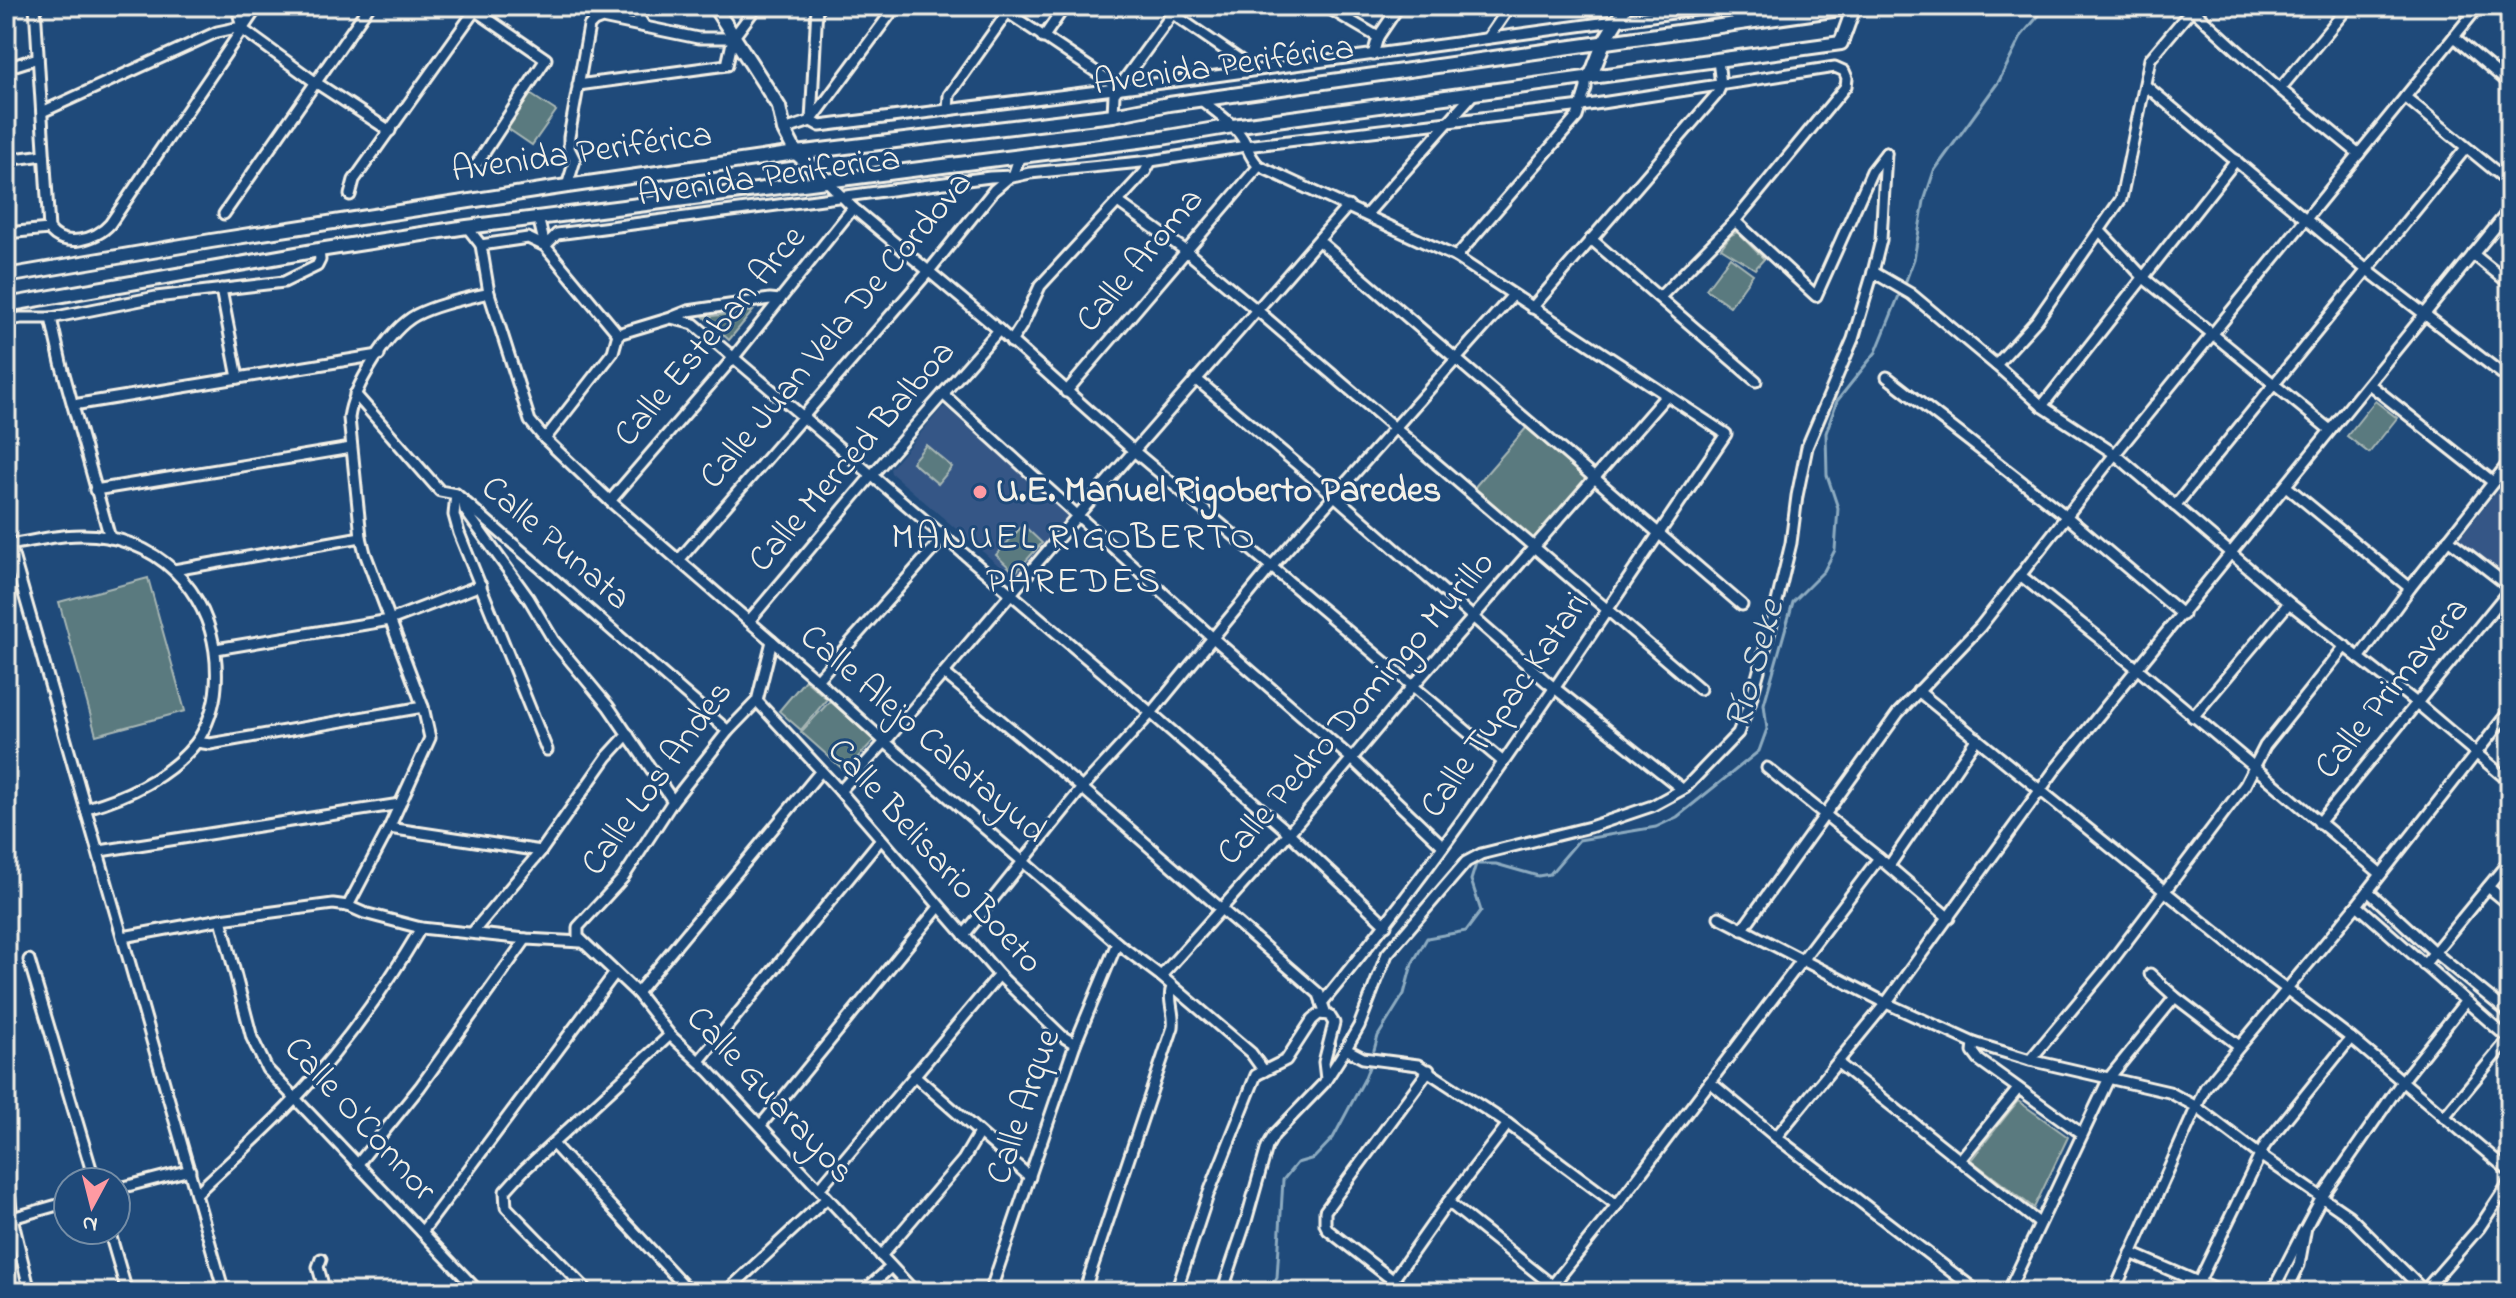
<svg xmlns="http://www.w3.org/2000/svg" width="2516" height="1298" font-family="'Indie Flower',sans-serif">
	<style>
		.built { fill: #345786 }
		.green { fill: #5a7a7f; stroke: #a7b6b4; stroke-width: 2 }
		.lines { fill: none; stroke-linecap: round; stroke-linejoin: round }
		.stream { stroke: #8dabc0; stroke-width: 3 }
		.minor-casing { stroke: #f4f1e8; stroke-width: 15 }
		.tertiary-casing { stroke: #f4f1e8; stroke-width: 18 }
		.minor { stroke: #1f4a7a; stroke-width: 9 }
		.tertiary { stroke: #1f4a7a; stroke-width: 12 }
		.poi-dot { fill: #ff9aa2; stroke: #1f4a7a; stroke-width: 3 }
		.labels { text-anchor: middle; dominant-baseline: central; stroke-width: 6; stroke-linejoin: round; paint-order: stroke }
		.street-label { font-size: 36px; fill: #f4f1e8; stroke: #1f4a7a }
		.poi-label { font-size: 36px; font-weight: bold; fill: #f4f1e8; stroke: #1f4a7a; text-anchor: start }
		.neighbourhood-label { font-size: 38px; letter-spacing: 2px; fill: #f4f1e8; stroke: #1f4a7a }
		.water-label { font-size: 38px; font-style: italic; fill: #dae0de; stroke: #1f4a7a }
	</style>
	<rect width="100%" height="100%" fill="#1f4a7a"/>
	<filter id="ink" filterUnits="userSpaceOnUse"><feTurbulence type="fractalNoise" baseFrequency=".0125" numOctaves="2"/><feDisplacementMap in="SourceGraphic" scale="16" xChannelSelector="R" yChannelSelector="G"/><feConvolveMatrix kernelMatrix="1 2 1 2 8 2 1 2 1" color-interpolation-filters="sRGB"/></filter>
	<g filter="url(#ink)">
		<g class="built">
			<polygon points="945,407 1070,513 1069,518 1018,577 1011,576 891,473 890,469 942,408"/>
			<polygon points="2510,475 2510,571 2504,575 2461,542 2461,536"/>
		</g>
		<g class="green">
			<polygon points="530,94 556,111 532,145 507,128"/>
			<polygon points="1737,232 1764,259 1755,269 1721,248 1731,235"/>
			<polygon points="1730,257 1753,274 1730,306 1706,289"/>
			<polygon points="753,311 729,340 704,317"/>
			<polygon points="2375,401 2397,418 2369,453 2347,436"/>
			<polygon points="1527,427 1588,479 1534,541 1473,489"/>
			<polygon points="926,445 952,467 938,484 912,462"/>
			<polygon points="1023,525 1042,543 1015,573 996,555"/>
			<polygon points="148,578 185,711 96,735 59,602"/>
			<polygon points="805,680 827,699 801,730 779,711"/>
			<polygon points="830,701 874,740 845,771 801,732"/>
			<polygon points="2018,1101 2068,1137 2034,1208 1971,1160"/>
		</g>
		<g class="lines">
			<g class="stream">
				<polyline points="1904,286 1914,259 1924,201 1934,171 1999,81 2022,35 2047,6"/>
				<polyline points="1374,1050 1378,1036 1404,994 1412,964 1427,938 1466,931 1481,911 1471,880 1476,864 1496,864 1538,876 1550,874 1579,840 1656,827 1677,817 1759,751 1767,729 1764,704 1793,602 1824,571 1835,550 1838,508 1827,475 1826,433 1837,401 1876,352 1900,293"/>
				<polyline points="1265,1292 1277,1278 1283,1180 1297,1163 1314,1158 1333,1138 1364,1080 1369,1067"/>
			</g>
			<g class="minor-casing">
				<g id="minor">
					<path d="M35 6 49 229C63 249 96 240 110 224L258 6"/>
					<polyline points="237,6 242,29"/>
					<polyline points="469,6 546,59 478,162"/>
					<polyline points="625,6 639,17 645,27"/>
					<polyline points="896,6 811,121 820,126 1201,78 1724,6"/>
					<polyline points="998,6 1120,88"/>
					<polyline points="1325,6 1378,37 1373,55"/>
					<polyline points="2192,9 2280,89 2359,154"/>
					<polyline points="1173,14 1240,60 1246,72"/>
					<polyline points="1378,37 1399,6"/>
					<polyline points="2454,37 2510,84"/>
					<polyline points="1043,38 1065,6"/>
					<polyline points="1488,38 1510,6"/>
					<polyline points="6,68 38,58"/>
					<polyline points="578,85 727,65 733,38 757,6"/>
					<polyline points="2145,85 2362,266 2510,380"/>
					<polyline points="2280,89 2349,6"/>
					<polyline points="2405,97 2510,183"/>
					<path d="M1200 99C1215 111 1233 123 1243 139 1249 149 1249 157 1259 166L1456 257 1726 434C1595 626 1470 824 1322 1003"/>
					<polyline points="948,110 949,95 1007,13"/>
					<polyline points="42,112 217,32 236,28 242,29 315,82 390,131"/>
					<polyline points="1113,115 1114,94 1178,6"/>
					<polyline points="784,130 811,121 817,6"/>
					<polyline points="6,160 44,155"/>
					<polyline points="826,180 853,208 999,330 1135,452 1502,761"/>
					<polyline points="567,186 575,160 569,148 569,137 589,26 594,21 602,18 698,38 733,38"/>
					<polyline points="350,195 354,180 478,6"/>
					<polyline points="1118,202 1186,251 1258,311 1700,689"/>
					<polyline points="224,214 369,6"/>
					<polyline points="1366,215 1474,93"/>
					<polyline points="538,217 545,246 557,234 990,177 1013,176 1020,155"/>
					<polyline points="1735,221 1816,296 1872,171 1886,153"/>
					<polyline points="467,227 481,245 528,238 545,246 618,334"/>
					<polyline points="2100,231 2145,279 2330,430"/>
					<polyline points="6,233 49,229"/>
					<polyline points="1591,239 1756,381"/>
					<polyline points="1319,241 1742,605"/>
					<polyline points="481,245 489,293 530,421 545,439 610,501 817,680 885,742 1117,943 1161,976 1251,1053 1264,1071"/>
					<polyline points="2473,254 2510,284"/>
					<polyline points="1456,257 1577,117 1586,88 1586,78"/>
					<polyline points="1873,272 1911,294 1996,365 2037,320 2121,199 2150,59 2192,9 2200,6"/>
					<polyline points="221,289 238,378"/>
					<polyline points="1532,308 1717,94 1721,85 1718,60"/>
					<polyline points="673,317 688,311 770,299 780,300"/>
					<polyline points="51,318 61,363 110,538"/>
					<polyline points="6,321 21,318 51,318 156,297 284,282 317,266 320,260 319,250"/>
					<polyline points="618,334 671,318 694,324 1151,713 1289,833 1386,925"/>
					<polyline points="1011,342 1022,325 1040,286 1145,172 1151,161"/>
					<polyline points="1996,365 2042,406 2115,454 2289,603 2418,704 2510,782"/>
					<polyline points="1887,377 2066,516 2183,615"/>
					<polyline points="1196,379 1336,497 1547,682 1682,789"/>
					<polyline points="2369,384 2493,482"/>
					<polyline points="1066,392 1259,166"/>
					<polyline points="355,394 440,491 456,494 728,731"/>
					<polyline points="943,394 1213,638 1352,759 1443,846"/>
					<polyline points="73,405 379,355"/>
					<polyline points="2042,406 2236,160"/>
					<polyline points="545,439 613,352 618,334"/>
					<polyline points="2286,486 2410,588"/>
					<polyline points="95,490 351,448"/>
					<polyline points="456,494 454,515 459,533 547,750"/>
					<polyline points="463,500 465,510 529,599 554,641 608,706 673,801"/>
					<polyline points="610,501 734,357 853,208"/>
					<polyline points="2175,506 2466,148"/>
					<polyline points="6,531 224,1292"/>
					<polyline points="2448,539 2510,587"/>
					<path d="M10 545C43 539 74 531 107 537 180 551 221 615 216 686 215 704 207 728 196 743 169 777 129 796 87 808"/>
					<polyline points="679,560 929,271 994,190 1008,178 1030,173 1151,161 1246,146 1582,106 1835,67 1844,71 1847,78 1846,86 1735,221 1660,297"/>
					<polyline points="174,570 361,537"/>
					<polyline points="2020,575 2138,669 2381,874"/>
					<polyline points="749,621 872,475 999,330"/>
					<polyline points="772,641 757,701 728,731 673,801 623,878 578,927 578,937 637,993 670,1035 709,1071 915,1292"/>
					<polyline points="216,649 390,620 481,585"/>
					<polyline points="2359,658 2410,588 2510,461"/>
					<polyline points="944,673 1082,788 1319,994 1326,1014"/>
					<polyline points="817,680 944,537"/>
					<polyline points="1918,691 2268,975 2351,1038 2510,1172"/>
					<polyline points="757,701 840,791 999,975 1062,1036 1075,1044"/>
					<polyline points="2193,717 2289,603"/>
					<polyline points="197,742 210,744 423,707"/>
					<polyline points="1767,768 1879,858 1949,918"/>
					<polyline points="840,791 885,742 1077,516 1348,206"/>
					<polyline points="2319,823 2510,589"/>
					<polyline points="389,828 541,851"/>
					<polyline points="100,851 400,804"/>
					<polyline points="1889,866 1977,738"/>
					<polyline points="2488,887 2510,905"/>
					<polyline points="2368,891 2434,952 2510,1014"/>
					<polyline points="2357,905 2510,1040"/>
					<path d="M348 906 389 828 430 738 423 707 365 553 361 537 349 418C353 388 388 330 416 315 438 304 465 299 489 293"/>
					<polyline points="1719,917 1886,1003 1974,1043 2030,1060 2169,1092 2195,1106 2260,1155 2349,1216 2425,1292"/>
					<polyline points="221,919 252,1038 267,1069 479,1292"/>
					<polyline points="1742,930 1898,713 1980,627 2115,454 2479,6"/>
					<polyline points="473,932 541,851 607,757 628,734"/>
					<polyline points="964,935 1082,788 1151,713 1272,566 1513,295"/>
					<polyline points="123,937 221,919 333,904 348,906 364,913 421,928 526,939 581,942"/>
					<polyline points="29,960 95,1182"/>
					<polyline points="2424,965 2510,860"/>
					<polyline points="2150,974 2175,997"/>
					<polyline points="1161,976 1289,833 1412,687 1665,397"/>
					<polyline points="637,993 820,772"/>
					<polyline points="1974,1043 1973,1052 1979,1060 2082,1134"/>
					<polyline points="1346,1049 1363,1058 1418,1065 1508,1124"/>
					<polyline points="2030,1060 2105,970 2245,785 2265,746 2345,646"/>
					<polyline points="699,1061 881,839"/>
					<polyline points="1838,1063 2039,1223"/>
					<polyline points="914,1075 1030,1177"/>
					<polyline points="1710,1082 1776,1137 1978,1292"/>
					<polyline points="2444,1117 2510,1037"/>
					<polyline points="761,1125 939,907"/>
					<polyline points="1776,1137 1886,1003 2057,767 2510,209"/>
					<polyline points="553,1144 690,1292"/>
					<polyline points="1960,1160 2018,1089"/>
					<polyline points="6,1165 12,1218 30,1292"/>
					<polyline points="357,1165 420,1087 526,939"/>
					<polyline points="116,1189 190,1170"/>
					<polyline points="819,1189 999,975"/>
					<path d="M197 1193C229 1162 263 1133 294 1100 342 1049 385 989 421 928"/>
					<polyline points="1448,1202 1552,1285"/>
					<polyline points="12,1218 68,1202"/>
					<polyline points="109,1230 127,1292"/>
					<polyline points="422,1232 615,973"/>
					<polyline points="2131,1253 2221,1292"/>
					<polyline points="881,1256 963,1160 979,1133"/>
					<polyline points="321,1259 318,1267 325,1292"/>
					<polyline points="1393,1280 1448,1202 1508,1124 1617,1205"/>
					<polyline points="2424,1291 2479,1228 2510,1181"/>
					<polyline points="589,1292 506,1207 505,1191 524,1170 670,1035"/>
					<polyline points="726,1292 827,1198"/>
					<polyline points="863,1292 891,1267"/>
					<polyline points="990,1292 1075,1044 1117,943"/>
					<path d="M1084 1292 1173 1027C1175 1014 1167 998 1172 987"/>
					<polyline points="1176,1292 1208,1195 1256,1075 1286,1060 1312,1020 1319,1014 1329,1015 1334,1023 1324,1062 1326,1079"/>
					<polyline points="1222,1292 1246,1221 1267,1147 1274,1135 1324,1083 1344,1052 1359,1026 1387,954 1466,862 1481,854 1590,827 1652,806 1685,788 1738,733 1750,703 1771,627 1791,543 1797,496 1807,447 1853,339 1873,272 1881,240 1886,153"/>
					<polyline points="1408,1292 1328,1230 1325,1224 1325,1211 1429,1070"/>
					<polyline points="1547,1292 1617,1205 1879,858"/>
					<polyline points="2008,1292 2109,1078 2175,997 2238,1045"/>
					<polyline points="2114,1292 2205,1088 2357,905 2510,710"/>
					<polyline points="2194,1292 2265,1145 2351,1038"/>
					<polyline points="2272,1292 2304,1230"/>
					<polyline points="2286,1292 2299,1265 2306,1227 2322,1197 2403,1080 2465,1002"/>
				</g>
			</g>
			<g class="tertiary-casing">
				<g id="tertiary">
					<polyline points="714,6 779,107 784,130 796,153 826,180"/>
					<polyline points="1586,78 1592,73 1604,42 1626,6"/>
					<polyline points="6,276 211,241 567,186 796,153 1113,115 1169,104 1854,7 1841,43 1233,126 1162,138 467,227 319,250 6,305"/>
				</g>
			</g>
			<use href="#minor" class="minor"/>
			<use href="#tertiary" class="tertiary"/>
		</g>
	</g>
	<circle class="poi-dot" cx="980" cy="492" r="8"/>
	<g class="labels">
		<g class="street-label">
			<text transform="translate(1224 67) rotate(-8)">Avenida Periférica</text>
			<text transform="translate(582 154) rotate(-8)">Avenida Periférica</text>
			<text transform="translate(769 178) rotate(-8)">Avenida Periferica</text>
			<text transform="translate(1141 261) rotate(-50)">Calle Aroma</text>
			<text transform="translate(837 331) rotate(-50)">Calle Juan Vela De Cordova</text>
			<text transform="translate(711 337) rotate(-50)">Calle Esteban Arce</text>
			<text transform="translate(853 457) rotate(-49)">Calle Merced Balboa</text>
			<text transform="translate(555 544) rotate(41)">Calle Punata</text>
			<text transform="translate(2393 689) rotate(-51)">Calle Primavera</text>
			<text transform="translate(1506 706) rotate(-55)">Calle Tupac Katari</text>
			<text transform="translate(1357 709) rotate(-49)">Calle Pedro Domingo Murillo</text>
			<text transform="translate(922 735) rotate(41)">Calle Alejo Calatayud</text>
			<text transform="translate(658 779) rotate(-54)">Calle Los Andes</text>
			<text transform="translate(934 857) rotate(48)">Calle Belisario Boeto</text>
			<text transform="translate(769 1096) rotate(47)">Calle Guarayos</text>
			<text transform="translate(1025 1107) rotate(-71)">Calle Arque</text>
			<text transform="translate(359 1120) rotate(48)">Calle O'Connor</text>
		</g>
		<g class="poi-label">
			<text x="996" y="492">U.E. Manuel Rigoberto Paredes</text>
		</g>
		<g class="neighbourhood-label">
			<text x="1074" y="539">MANUEL RIGOBERTO<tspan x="1074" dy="44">PAREDES</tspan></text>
		</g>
		<g class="water-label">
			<text transform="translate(1756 665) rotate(-74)">Río Seke</text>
		</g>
	</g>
	<rect width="2516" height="1298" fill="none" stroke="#1f4a7a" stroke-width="32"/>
	<rect x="16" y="16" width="2484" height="1266" fill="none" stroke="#f4f1e8" stroke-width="3" filter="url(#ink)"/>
	<g transform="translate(92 1206) rotate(187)"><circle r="38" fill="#1f4a7a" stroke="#748da6" stroke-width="2"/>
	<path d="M0-6L14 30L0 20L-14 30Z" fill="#ff9aa2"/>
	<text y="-12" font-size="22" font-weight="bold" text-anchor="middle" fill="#f4f1e8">N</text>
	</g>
</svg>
